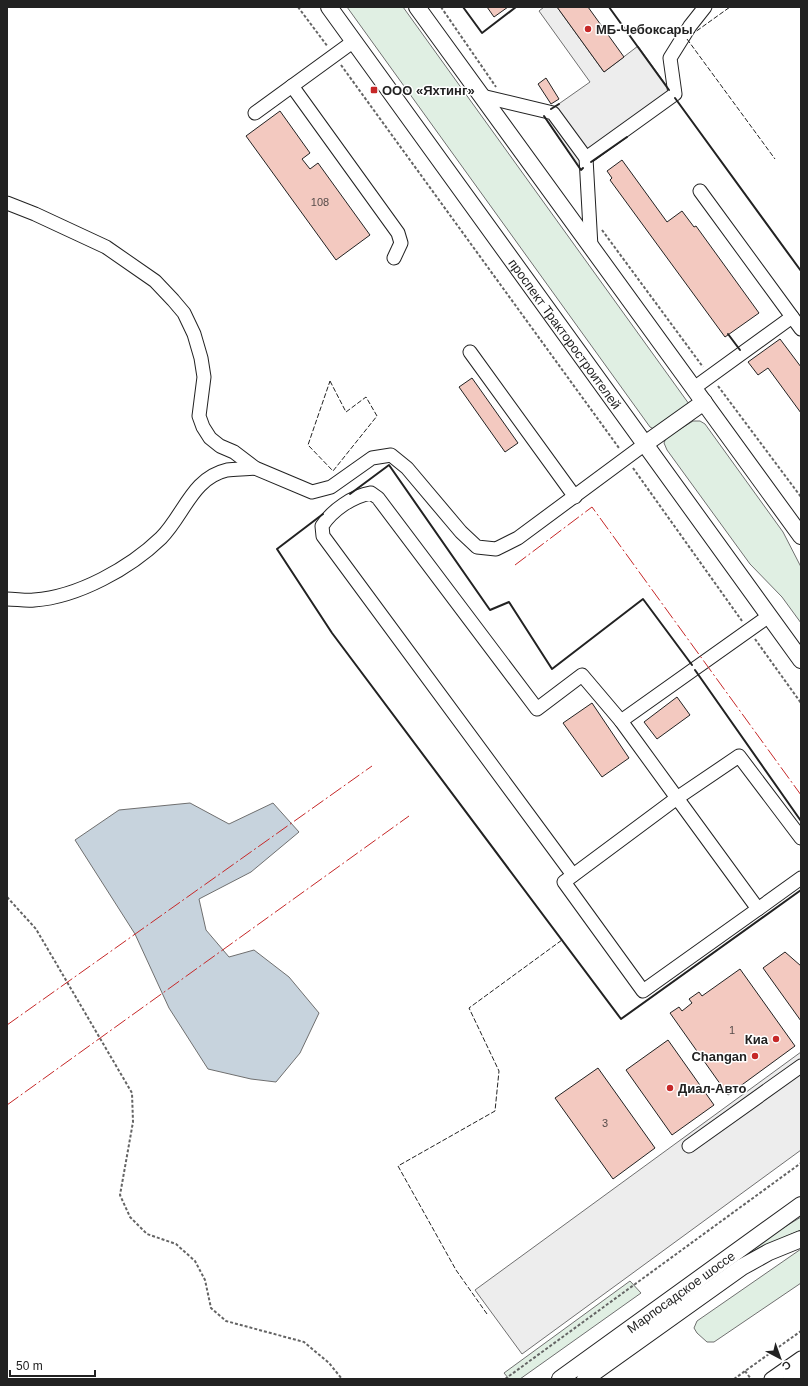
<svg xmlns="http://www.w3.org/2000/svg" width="808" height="1386" font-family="Helvetica,sans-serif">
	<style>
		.green { fill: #e0efe3; stroke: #6f6f6f }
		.parking { fill: #ededed; stroke: #6f6f6f }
		.water { fill: #c7d3dd; stroke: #6f6f6f }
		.building { fill: #f3c9c0; stroke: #222 }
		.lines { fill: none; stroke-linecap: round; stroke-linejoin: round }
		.minor-casing { stroke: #222; stroke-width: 15 }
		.major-casing { stroke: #222; stroke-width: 18 }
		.path { stroke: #646464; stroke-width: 2; stroke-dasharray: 3 2; stroke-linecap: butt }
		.minor { stroke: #fff; stroke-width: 13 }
		.major { stroke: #fff; stroke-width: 16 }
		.fence { stroke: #222; stroke-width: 1; stroke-dasharray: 5 2; stroke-linecap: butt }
		.wall { stroke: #222; stroke-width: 2 }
		.power { stroke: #c62828; stroke-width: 1; stroke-dasharray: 14 3 2 3; stroke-linecap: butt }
		.poi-dot { fill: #c62828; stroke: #fff; stroke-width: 1.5 }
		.labels { text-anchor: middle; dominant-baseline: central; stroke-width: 3; stroke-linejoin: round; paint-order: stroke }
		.number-label { font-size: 11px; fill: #564c4a }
		.poi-label { font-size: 13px; font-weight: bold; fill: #222; stroke: #fff; text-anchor: start }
		.street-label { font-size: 13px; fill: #222; stroke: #fff }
	</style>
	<rect width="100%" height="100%" fill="#fff"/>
	<g class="green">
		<polygon points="347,7 403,7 689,404 654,429 650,427"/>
		<polygon points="693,421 700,421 705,424 783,532 801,567 801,623 782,597 750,564 667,450 664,443 666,438"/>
		<polygon points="801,1217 801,1230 742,1256 768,1237"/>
		<polygon points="801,1249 801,1283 714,1342 707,1342 697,1333 694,1328 697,1321"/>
		<polygon points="630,1281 641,1293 520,1379 509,1379 504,1373"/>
	</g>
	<g class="parking">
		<polygon points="544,7 557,7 604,72 638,46 677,100 581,170 543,115 590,82 539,11"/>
		<polygon points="801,1052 801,1150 522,1354 475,1290"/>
	</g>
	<polygon class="water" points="190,803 229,824 273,803 299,832 251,872 199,899 206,930 229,957 254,950 289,977 319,1013 300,1053 276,1082 251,1079 208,1069 169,1008 135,934 75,840 119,810"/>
	<g class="building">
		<polygon points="487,7 508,7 494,17"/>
		<polygon points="557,7 588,7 624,57 604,72"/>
		<polygon points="546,78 559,99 551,104 538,84"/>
		<polygon points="280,111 310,153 302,159 310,169 318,163 370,235 336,260 246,136"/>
		<polygon points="622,160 667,222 682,211 694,227 696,226 759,313 725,337 610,180 612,178 607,171"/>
		<polygon points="780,339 801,367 801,413 768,368 758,375 748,362"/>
		<polygon points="472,378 518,443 505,452 459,387"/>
		<polygon points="677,697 690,715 657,739 644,722"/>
		<polygon points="592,703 629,758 602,777 563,723"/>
		<polygon points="785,952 801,966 801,1021 763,968"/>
		<polygon points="740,969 795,1046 728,1095 670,1013 679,1007 682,1011 692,1003 689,999 699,992 702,996"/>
		<polygon points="668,1040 714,1105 672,1135 626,1070"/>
		<polygon points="598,1068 655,1148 613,1179 555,1098"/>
	</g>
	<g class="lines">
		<g class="minor-casing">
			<g id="minor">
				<polyline points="292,86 398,233 401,243 394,258"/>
				<polyline points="482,96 553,113 586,158 591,247"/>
				<polyline points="255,113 354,41"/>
				<polyline points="586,158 675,94 670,58 690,26 705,7"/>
				<polyline points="700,191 801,329"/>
				<polyline points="7,203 35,214 106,247 155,281 173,300 184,313 194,334 201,358 204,377 199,416 203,427 210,438 220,446 234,452 255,468 312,492 331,487 372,458 391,455 407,468 461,532 477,547 496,549 518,538 645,444"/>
				<polyline points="470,352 575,497"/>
				<polyline points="694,388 792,317"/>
				<path d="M7 599C16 599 26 601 34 600 78 597 130 568 161 538 184 515 192 478 227 470 236 469 246 469 255 468"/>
				<polyline points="769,616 621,721 677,798 739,756 801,838"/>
				<polygon points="677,798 758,909 643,991 564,882"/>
				<path d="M573 875 323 536 322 526C332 510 353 496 371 493L378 498 537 709 582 675 621 721"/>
				<polyline points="758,909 801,878"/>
				<polyline points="689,1146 801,1066"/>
				<polyline points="771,1379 801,1358"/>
				<polyline points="790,1379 801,1371"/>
			</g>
		</g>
		<g class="major-casing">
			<g id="major">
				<path id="s1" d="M329 7 801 660"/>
				<polyline points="417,7 801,536"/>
				<polyline points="645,444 704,402"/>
				<path id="s2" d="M560 1379 801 1205"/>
				<polyline points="585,1379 742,1267 769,1252 801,1239"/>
			</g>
		</g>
		<g class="path">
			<polyline points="298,7 328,47"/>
			<polyline points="441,7 496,87"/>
			<polyline points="341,65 619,448"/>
			<polyline points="602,230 703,367"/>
			<polyline points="718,386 801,497"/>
			<polyline points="633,468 742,621"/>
			<polyline points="755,639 801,703"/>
			<polyline points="7,897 36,929 132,1093 133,1122 120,1195 130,1217 147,1234 176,1244 195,1261 205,1280 211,1308 226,1321 304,1342 329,1363 342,1379"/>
			<polyline points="745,1371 751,1379"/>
			<polyline points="505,1379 801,1163"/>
			<polyline points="734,1379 801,1331"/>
		</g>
		<use href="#minor" class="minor"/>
		<use href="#major" class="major"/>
		<g class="fence">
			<polyline points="691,35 730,7"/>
			<polyline points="687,39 775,159"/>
			<polygon points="330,381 346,412 366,397 377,416 333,471 308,445"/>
			<polyline points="487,1314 456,1270 398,1166 495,1111 499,1071 469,1008 562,940"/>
		</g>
		<g class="wall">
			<polyline points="463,7 482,33 516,7"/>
			<polyline points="609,7 669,90"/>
			<polyline points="675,98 801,271"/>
			<polyline points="551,109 559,104"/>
			<polyline points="544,116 581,170 583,168"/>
			<polyline points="591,162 627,137"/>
			<polyline points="728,334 740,350"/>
			<polyline points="350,494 389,465 490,610 509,602 552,669 643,599 692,665"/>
			<polyline points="323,514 277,549 332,633 621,1019 801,890"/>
			<polyline points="695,670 801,821"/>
		</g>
		<g class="power">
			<polyline points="515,565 592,507 801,795"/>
			<polyline points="7,1025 372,766"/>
			<polyline points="7,1105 409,816"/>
		</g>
	</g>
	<g class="poi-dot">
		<circle cx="588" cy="29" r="4"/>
		<rect x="370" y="86" width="8" height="8" rx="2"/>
		<circle cx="776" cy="1039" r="4"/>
		<circle cx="755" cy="1056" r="4"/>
		<circle cx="670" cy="1088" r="4"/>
	</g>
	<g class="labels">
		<g class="number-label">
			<text x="320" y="202">108</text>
			<text x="732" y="1030">1</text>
			<text x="605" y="1123">3</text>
		</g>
		<g class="poi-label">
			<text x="596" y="29">МБ-Чебоксары</text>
			<text x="382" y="90">ООО «Яхтинг»</text>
			<text x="768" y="1039" text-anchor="end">Киа</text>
			<text x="747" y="1056" text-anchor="end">Changan</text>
			<text x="678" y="1088">Диал-Авто</text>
		</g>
		<g class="street-label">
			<text stroke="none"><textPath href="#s1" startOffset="403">проспект Тракторостроителей</textPath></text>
			<text stroke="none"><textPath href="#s2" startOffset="149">Марпосадское шоссе</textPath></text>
		</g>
	</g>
	<rect width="808" height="1386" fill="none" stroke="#222222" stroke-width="16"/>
	<g transform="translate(780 1358) rotate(139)" stroke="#ffffff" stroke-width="3" paint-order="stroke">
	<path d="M0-3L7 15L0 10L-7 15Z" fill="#222222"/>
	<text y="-6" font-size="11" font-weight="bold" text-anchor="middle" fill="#222222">С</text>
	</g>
	<path d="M10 1370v6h85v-6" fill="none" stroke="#222222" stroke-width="2"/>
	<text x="16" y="1370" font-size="12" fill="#222222" stroke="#ffffff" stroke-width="3" paint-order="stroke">50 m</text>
</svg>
